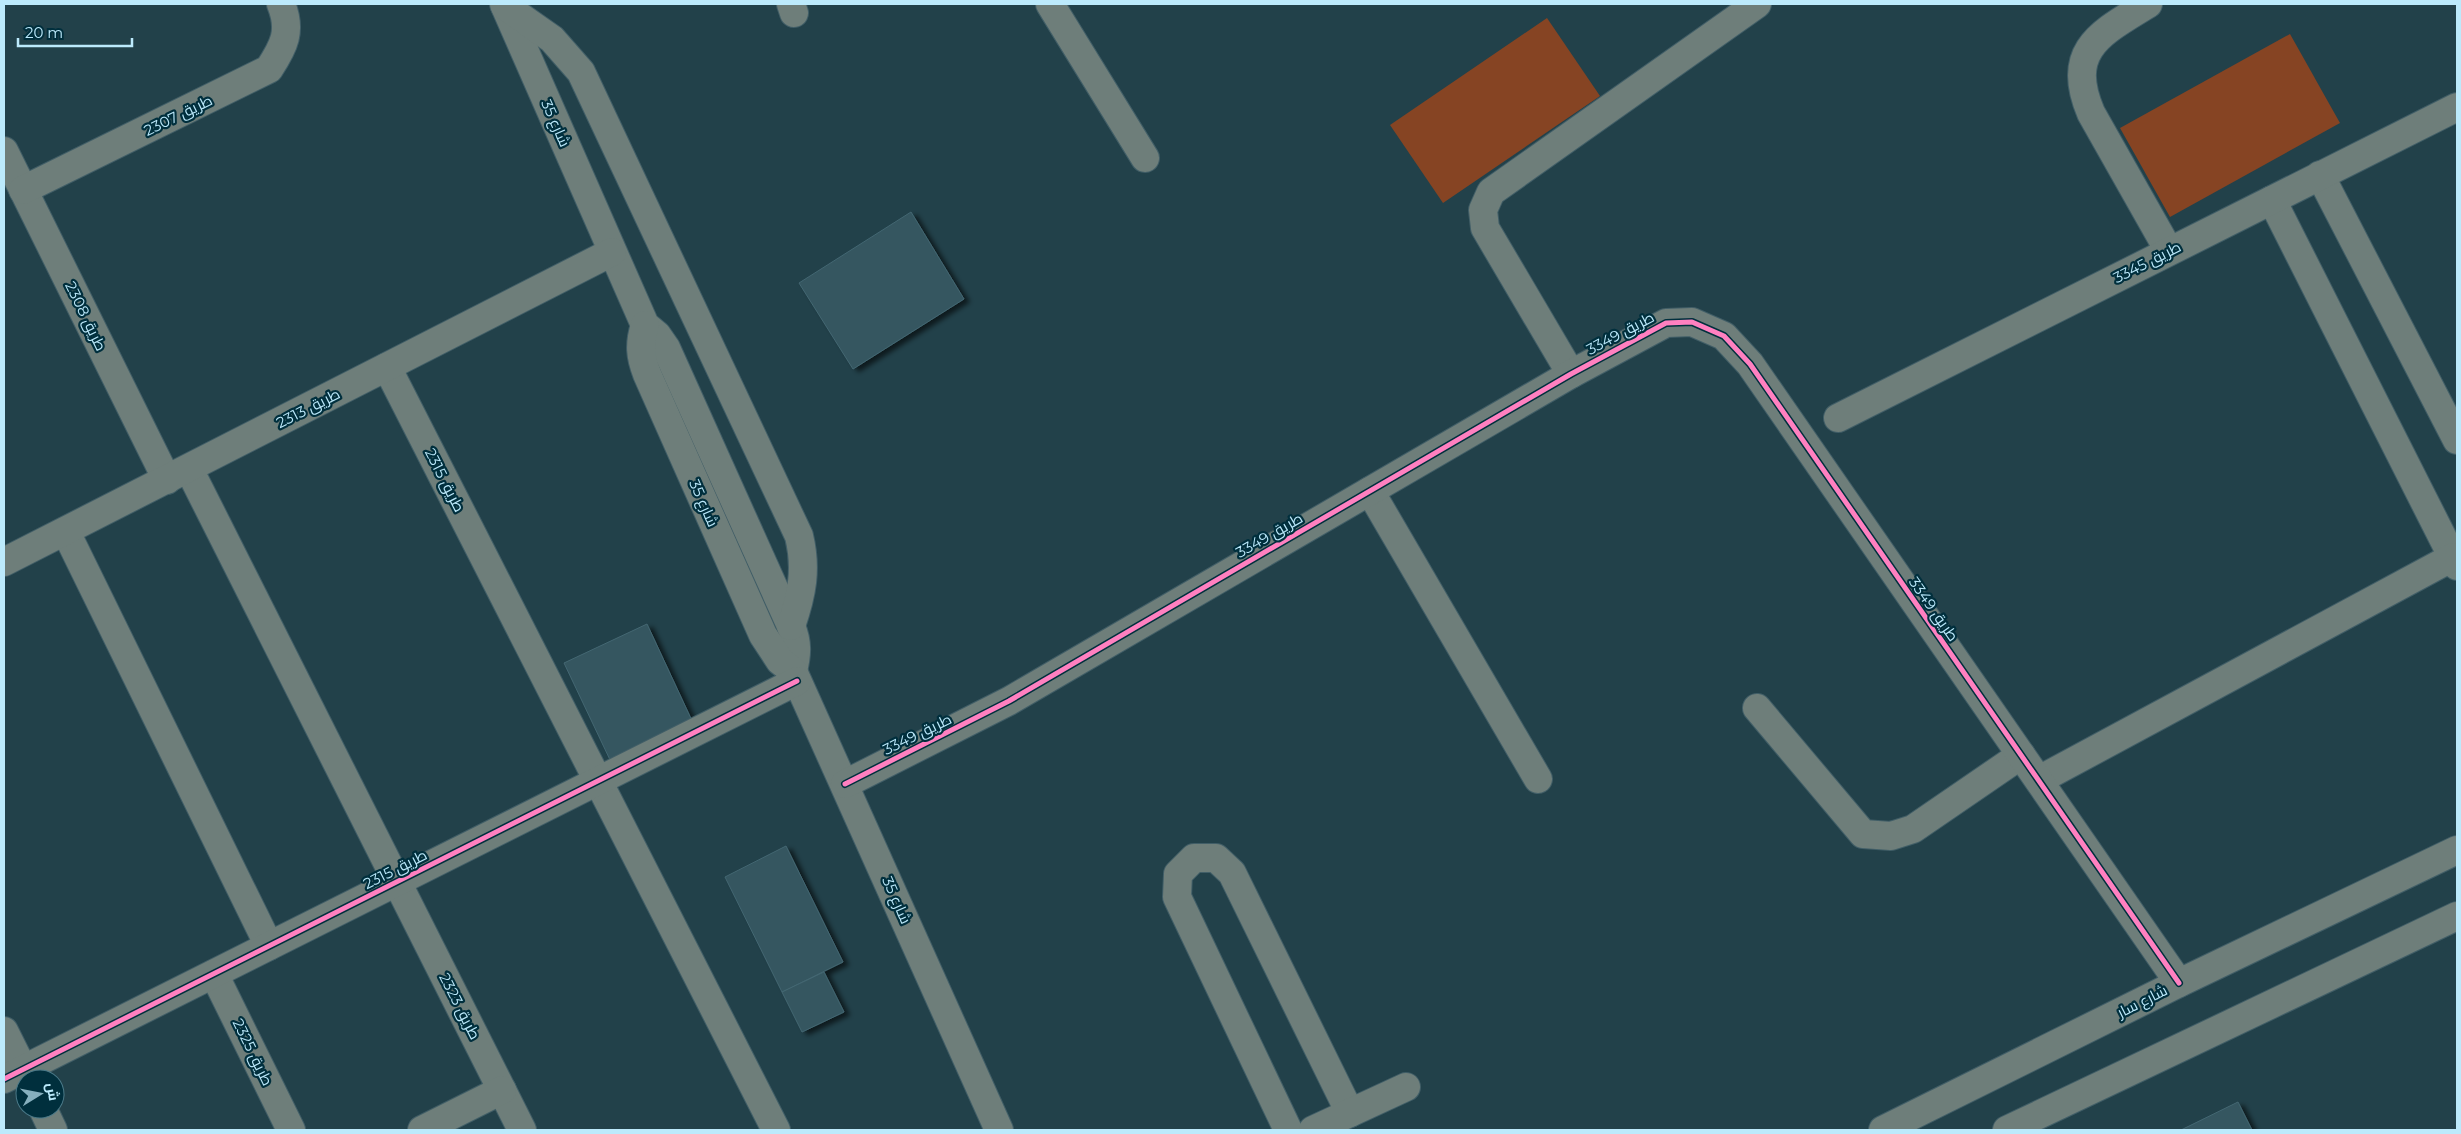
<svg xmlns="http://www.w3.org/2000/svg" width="2461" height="1134" font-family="Montserrat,Cairo,sans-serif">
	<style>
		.green { fill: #864423 }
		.building { fill: #345660; stroke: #446772; filter: url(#shadow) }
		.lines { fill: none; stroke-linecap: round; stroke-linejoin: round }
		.minor-casing { stroke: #415e67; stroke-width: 30 }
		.minor { stroke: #6e7e7a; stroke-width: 28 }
		.cycleway-casing { stroke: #002f3d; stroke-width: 8 }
		.cycleway { stroke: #ff80c0; stroke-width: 5 }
		.labels { text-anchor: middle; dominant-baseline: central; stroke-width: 4.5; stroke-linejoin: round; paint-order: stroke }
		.street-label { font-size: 15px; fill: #bceafc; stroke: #002f3d }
	</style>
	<defs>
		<filter id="shadow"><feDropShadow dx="5.5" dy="3" stdDeviation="2.5" flood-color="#0009"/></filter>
	</defs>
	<rect width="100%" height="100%" fill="#22414a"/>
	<g class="green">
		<polygon points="1547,18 1600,96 1443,203 1390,125"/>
		<polygon points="2290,34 2340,123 2170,217 2120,128"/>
	</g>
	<g class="building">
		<polygon points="911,212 964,299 853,369 799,283"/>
		<polygon points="647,624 694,725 612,764 564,663"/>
		<polygon points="786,846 843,962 782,992 725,877"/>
		<polygon points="824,972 844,1012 802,1032 782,992"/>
		<polygon points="2238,1102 2252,1130 2181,1130"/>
	</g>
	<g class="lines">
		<g class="minor-casing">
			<g id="minor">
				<path d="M504 4 645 325 657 335 666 348 791 626C798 643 797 654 793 671"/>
				<polyline points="791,4 794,13"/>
				<polyline points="1050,4 1145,158"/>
				<path d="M2148 4C2101 33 2064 50 2091 113L2169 251"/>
				<path d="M505 6 552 39 581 72 799 536C807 569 802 594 791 626"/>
				<polyline points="4,151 167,480"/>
				<polyline points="2320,175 2457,440"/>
				<path d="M23 190 269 69C284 46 292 31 281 4"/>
				<polyline points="2272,200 2457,566"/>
				<path d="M645 325C639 344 640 356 647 374L763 635 780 661 793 671 999 1130"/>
				<polyline points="387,367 776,1130"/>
				<polyline points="1571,374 1485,228 1483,210 1491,192 1757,4"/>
				<polyline points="1838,418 2457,107"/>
				<polyline points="189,469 522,1130"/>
				<polyline points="1370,491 1538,779"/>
				<polyline points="66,532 269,946"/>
				<polyline points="4,562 612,252"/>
				<polyline points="1757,708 1863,834 1891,836 1913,829 2021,755"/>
				<polyline points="2039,780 2453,557"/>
				<polyline points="845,784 1009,701 1571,374 1666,323 1692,322 1724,336 1750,364 2179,983"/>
				<polyline points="214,974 291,1130"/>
				<polyline points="4,1031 28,1079"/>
				<polyline points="4,1079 797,681"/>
				<polyline points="43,1109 53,1130"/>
				<polyline points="422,1130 502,1090"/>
				<polyline points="1288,1130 1177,897 1178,874 1194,858 1216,858 1232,873 1350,1113"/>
				<polyline points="1313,1130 1406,1087"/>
				<polyline points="1883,1130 2179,983 2457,850"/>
				<polyline points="2007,1130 2457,916"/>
			</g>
		</g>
		<use href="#minor" class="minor"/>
		<g class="cycleway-casing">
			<g id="cycleway">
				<polyline points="845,784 1009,701 1571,374 1666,323 1692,322 1724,336 1750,364 2179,983"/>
				<polyline points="4,1079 797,681"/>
			</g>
		</g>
		<use href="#cycleway" class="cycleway"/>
	</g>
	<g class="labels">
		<g class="street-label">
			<text transform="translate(178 115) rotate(-26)">طريق 2307</text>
			<text transform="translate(556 123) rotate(66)">شارع 35</text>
			<text transform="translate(2147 262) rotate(-27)">طريق 3345</text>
			<text transform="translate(86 316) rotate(64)">طريق 2308</text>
			<text transform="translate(1620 333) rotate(-28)">طريق 3349</text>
			<text transform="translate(308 408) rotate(-27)">طريق 2313</text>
			<text transform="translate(445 480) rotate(63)">طريق 2315</text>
			<text transform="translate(704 503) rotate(66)">شارع 35</text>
			<text transform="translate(1269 535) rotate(-30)">طريق 3349</text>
			<text transform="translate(1934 609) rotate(55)">طريق 3349</text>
			<text transform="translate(917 734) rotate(-26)">طريق 3349</text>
			<text transform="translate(395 869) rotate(-27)">طريق 2315</text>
			<text transform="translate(897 900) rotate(66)">شارع 35</text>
			<text transform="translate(2142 1001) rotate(-27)">شارع سار</text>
			<text transform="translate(460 1006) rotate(63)">طريق 2323</text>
			<text transform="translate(253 1052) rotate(64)">طريق 2325</text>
		</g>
	</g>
	<rect width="2461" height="1134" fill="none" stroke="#bceafc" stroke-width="10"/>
	<g transform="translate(40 1094) rotate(80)"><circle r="24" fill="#002f3d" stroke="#4b7a89"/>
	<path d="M0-4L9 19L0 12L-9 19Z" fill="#86afbe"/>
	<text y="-8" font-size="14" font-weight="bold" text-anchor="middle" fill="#bceafc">ش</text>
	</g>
	<path d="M18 38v8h114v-8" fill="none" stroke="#bceafc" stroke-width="2.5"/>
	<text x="25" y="38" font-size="15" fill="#bceafc" stroke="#002f3d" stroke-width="4" paint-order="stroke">20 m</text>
</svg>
